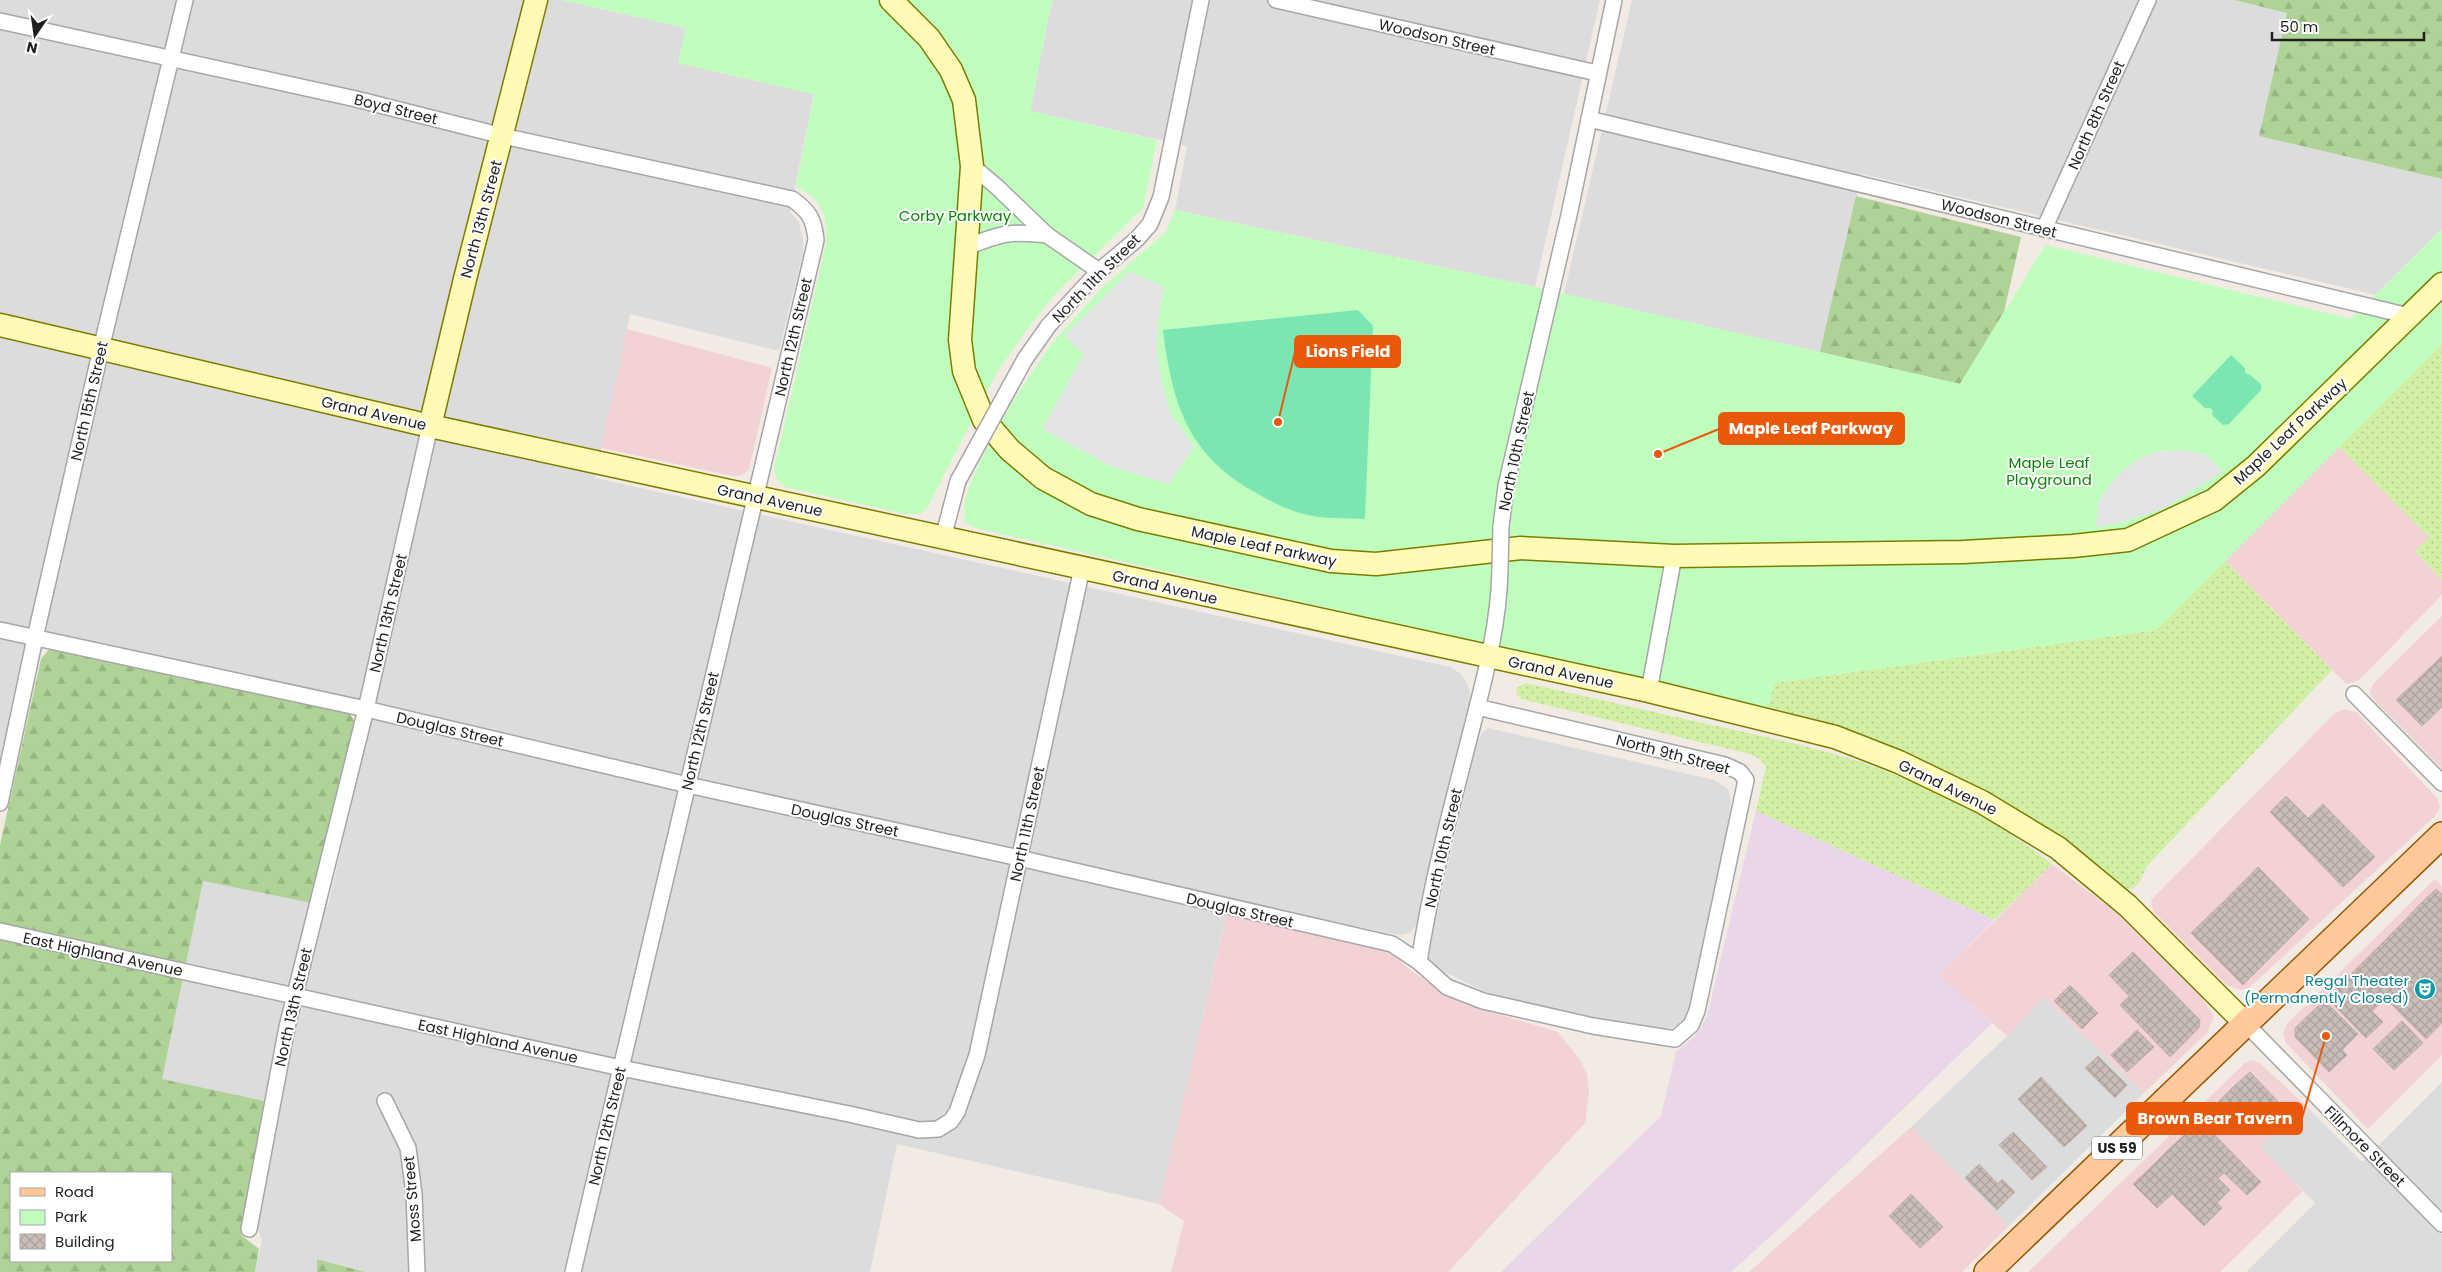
<svg xmlns="http://www.w3.org/2000/svg" width="2442" height="1272" font-family="Poppins,sans-serif">
	<style>
		.residential { fill: #dddcdc }
		.commercial { fill: #f3d2d5 }
		.industrial { fill: #ead6e9 }
		.grass { fill: url(#grass-dots) }
		.forest { fill: url(#forest-firs); fill-rule: evenodd }
		.park { fill: #c0febe }
		.pitch { fill: #7ce6b2 }
		.parking { fill: #e3e3e3 }
		.building { fill: url(#building-cross-hatch); stroke: #c4afa6 }
		.lines { fill: none; stroke-linecap: round; stroke-linejoin: round }
		.street-casing { stroke: #a6a6a6; stroke-width: 18 }
		.secondary-casing { stroke: #7c7c00; stroke-width: 25 }
		.primary-casing { stroke: #9a5600; stroke-width: 28 }
		.street { stroke: #fff; stroke-width: 15 }
		.secondary { stroke: #fffab5; stroke-width: 22 }
		.primary { stroke: #ffc99b; stroke-width: 25 }
		.street-bridge-casing { stroke: #a6a6a6; stroke-width: 18; stroke-linecap: butt }
		.street-bridge { stroke: #fff; stroke-width: 15 }
		.labels { text-anchor: middle; dominant-baseline: central; stroke-width: 4; stroke-linejoin: round; paint-order: stroke }
		.shield { fill: #fff; stroke: #626262; stroke-width: 1 }
		.shield-label { font-size: 14px; font-weight: bold; fill: #1f1f1f }
		.street-label { font-size: 15px; fill: #1f1f1f; stroke: #fff }
		.park-label { font-size: 15px; fill: #068703; stroke: #fff }
		.culture-label { font-size: 15px; fill: #0d838f; stroke: #fff; text-anchor: end }
		.leader { fill: none; stroke: #e8590c; stroke-width: 2 }
		.callout-dot { fill: #e8590c; stroke: #fff; stroke-width: 2 }
		.callout { fill: #e8590c; stroke: #e8590c; stroke-width: 2 }
		.callout-label { font-size: 16px; text-anchor: middle; font-weight: bold; fill: #fff }
	</style>
	<defs>
		<pattern id="grass-dots" width="8" height="8" patternUnits="userSpaceOnUse" patternTransform="scale(1.25)"><rect width="8" height="8" fill="#d2efa6"/><path d="M2 2h.1M6 6h.1" fill="none" stroke="#b4cc8e" stroke-width="1.8" stroke-linecap="round"/></pattern>
		<pattern id="forest-firs" width="22" height="20" patternUnits="userSpaceOnUse" patternTransform="scale(1.25)"><rect width="22" height="20" fill="#afd396"/><path d="M5 1l3.5 6h-7zM16 11l3.5 6h-7z" fill="#96b581"/></pattern>
		<pattern id="building-cross-hatch" width="8" height="8" patternUnits="userSpaceOnUse" patternTransform="scale(1.25)"><rect width="8" height="8" fill="#c9bdb7"/><path d="M0 0l8 8M0 8l8-8" fill="none" stroke="#aca29d"/></pattern>
	</defs>
	<rect width="100%" height="100%" fill="#f1ebe4"/>
	<g class="residential">
		<polygon points="0,0 562,0 686,28 678,63 814,94 790,212 799,222 803,238 803,253 779,351 630,314 595,478 1450,667 1461,674 1468,684 1471,698 1416,925 1410,933 1398,935 1230,900 1159,1204 897,1144 870,1272 365,1272 318,1259 317,1272 255,1272 262,1240 257,1228 279,1104 161,1080 203,881 328,906 374,703 28,630 0,768"/>
		<polygon points="1052,0 1600,0 1535,287 1175,210 1187,146 1030,111"/>
		<polygon points="1632,0 2234,0 2287,12 2259,136 2442,179 2442,229 2376,295 1862,174 1820,352 1564,294"/>
		<polygon points="1488,728 1714,780 1728,789 1731,801 1724,852 1687,1018 1675,1027 1662,1029 1563,1013 1490,994 1436,968 1429,959 1431,938 1476,745 1482,733"/>
		<polygon points="2043,997 2144,1093 2008,1227 1911,1127 2007,1036"/>
		<polygon points="2442,1082 2442,1272 2246,1272 2315,1203 2260,1146 2304,1104 2362,1162"/>
	</g>
	<g class="commercial">
		<polygon points="627,329 772,368 749,469 743,475 733,476 601,448"/>
		<polygon points="2339,447 2429,537 2415,551 2442,580 2442,595 2358,681 2346,684 2225,561"/>
		<polygon points="2442,616 2442,768 2375,701 2370,693 2373,684"/>
		<polygon points="2344,709 2356,712 2437,798 2440,807 2435,816 2249,988 2240,990 2227,985 2153,911 2151,900 2335,713"/>
		<polygon points="2052,864 2135,927 2200,995 2214,1016 2207,1033 2144,1093 2043,997 2007,1036 1939,976"/>
		<polygon points="2435,879 2442,886 2442,1055 2368,1129 2286,1043 2283,1034 2287,1024"/>
		<polygon points="1227,914 1394,953 1404,965 1444,994 1464,1004 1558,1032 1580,1060 1587,1074 1589,1093 1585,1123 1448,1272 1171,1272 1184,1221 1159,1204"/>
		<polygon points="2253,1060 2261,1064 2304,1104 2260,1146 2303,1191 2220,1272 2028,1272 2245,1063"/>
		<polygon points="1911,1127 2008,1227 1962,1272 1749,1272"/>
	</g>
	<polygon class="industrial" points="1756,811 1994,920 1939,976 1992,1023 1782,1226 1731,1272 1501,1272 1661,1116 1676,1052 1695,1036 1707,1017"/>
	<g class="grass">
		<polygon points="2442,344 2442,580 2415,551 2429,537 2339,447"/>
		<path d="M2225 561 2332 670 2146 867 2141 880 2133 889 2123 888C2016 798 1904 741 1768 708L1774 683 2156 630Z"/>
		<path d="M1526 683C1587 697 1647 710 1707 724 1757 735 1807 745 1855 760 1925 783 1994 818 2052 864L1994 920 1756 811 1766 767 1760 759 1750 754 1521 699 1516 694 1518 687Z"/>
	</g>
	<g class="forest">
		<polygon points="2234,0 2442,0 2442,179 2259,136 2287,13"/>
		<polygon points="1856,196 2021,237 2004,312 1960,384 1820,352"/>
		<path d="M51 647 349 713 355 722 312 903 203 881 162 1079 264 1101 241 1235 259 1249 255 1272H0V845L41 659ZM11 1173H171V1261H11Z"/>
		<polygon points="317,1259 365,1272 317,1272"/>
	</g>
	<g class="park">
		<path d="M562 0H1052L1030 111 1157 140 1143 208 1058 291 1027 329 997 372 927 508 919 514H905L785 487 777 479 774 469 826 244C827 215 824 200 796 187L814 94 678 63 686 28Z"/>
		<polygon points="1175,210 1535,287 1960,384 2045,245 2351,319 2442,229 2442,344 2156,630 1775,683 1768,708 975,528 965,522 964,503 970,485 980,461 1011,404 1052,343 1102,288 1166,232"/>
	</g>
	<g class="pitch">
		<path d="M1358 310 1373 326 1365 519C1348 518 1330 519 1312 516 1291 512 1271 502 1253 491 1187 454 1172 402 1163 330Z"/>
		<polygon points="2231,355 2245,368 2245,373 2250,375 2261,384 2261,390 2229,424 2223,425 2212,415 2213,411 2210,408 2205,408 2192,396"/>
	</g>
	<g class="parking">
		<polygon points="1130,271 1164,287 1158,319 1157,352 1163,388 1171,414 1194,447 1169,484 1112,467 1042,429 1084,354 1064,336"/>
		<polygon points="2184,450 2207,455 2223,472 2162,509 2126,521 2096,528 2098,504 2107,488 2123,470 2138,459 2159,451"/>
	</g>
	<g class="building">
		<polygon points="2442,656 2442,707 2422,726 2396,700"/>
		<polygon points="2286,796 2308,818 2323,804 2375,857 2343,887 2270,812"/>
		<polygon points="2258,867 2309,919 2275,953 2224,901"/>
		<polygon points="2436,889 2442,894 2442,924 2421,903"/>
		<polygon points="2224,901 2275,953 2243,985 2191,933"/>
		<polygon points="2421,903 2442,924 2442,955 2406,919"/>
		<polygon points="2406,919 2442,955 2442,1023 2372,953"/>
		<polygon points="2133,952 2200,1020 2199,1028 2170,1057 2120,1005 2129,996 2109,975"/>
		<polygon points="2372,953 2442,1023 2426,1039 2356,969"/>
		<polygon points="2356,969 2385,999 2372,1011 2343,982"/>
		<polygon points="2343,982 2383,1022 2366,1038 2327,998"/>
		<polygon points="2070,985 2098,1013 2082,1029 2054,1001"/>
		<polygon points="2324,1000 2358,1034 2342,1050 2347,1055 2329,1072 2295,1037 2295,1028"/>
		<polygon points="2402,1021 2423,1043 2394,1070 2373,1049"/>
		<polygon points="2137,1030 2154,1047 2127,1072 2111,1055"/>
		<polygon points="2098,1056 2127,1085 2115,1098 2085,1068"/>
		<polygon points="2250,1072 2289,1113 2272,1129 2233,1087"/>
		<polygon points="2041,1077 2087,1126 2064,1147 2018,1099"/>
		<polygon points="2233,1087 2259,1115 2243,1129 2218,1102"/>
		<polygon points="2200,1120 2261,1182 2247,1195 2224,1173 2218,1178 2230,1190 2217,1203 2167,1151"/>
		<polygon points="2013,1132 2047,1167 2032,1180 1999,1145"/>
		<polygon points="2167,1151 2222,1208 2204,1226 2148,1170"/>
		<polygon points="1979,1164 1998,1184 2002,1179 2015,1192 1997,1210 1965,1178"/>
		<polygon points="2148,1170 2172,1194 2157,1208 2133,1184"/>
		<polygon points="1911,1194 1943,1227 1920,1248 1889,1216"/>
	</g>
	<g class="lines">
		<g class="street-casing">
			<g id="street">
				<polyline points="1276,0 1597,73"/>
				<path d="M0 21 356 99 503 136 792 199C809 211 814 219 816 240L573 1272"/>
				<polyline points="1589,119 2409,316"/>
				<polyline points="972,166 997,187 1047,235 1099,271"/>
				<polyline points="2044,229 2148,0"/>
				<path d="M967 247C1001 233 1011 231 1047 235"/>
				<polyline points="1025,359 1049,325 1099,271 1137,239 1150,224 1161,197 1201,0"/>
				<polyline points="1501,527 1506,486 1569,215 1614,0"/>
				<polyline points="943,538 958,481"/>
				<polyline points="0,630 366,709 688,785 1019,858 1392,944 1419,962 1447,987 1483,1001 1593,1026 1675,1039 1691,1025 1697,1011 1746,780 1740,772 1725,765 1477,707"/>
				<polyline points="1649,691 1674,556"/>
				<polyline points="2354,694 2442,783"/>
				<polyline points="0,803 35,638 101,349 185,0"/>
				<polyline points="0,931 621,1068 849,1114 919,1130 938,1129 951,1121 957,1112 977,1055 1082,568"/>
				<path d="M1419 962C1430 891 1448 820 1466 751 1481 691 1499 631 1500 569"/>
				<polyline points="2246,1024 2442,1224"/>
				<polyline points="385,1101 408,1148 414,1194 417,1272"/>
				<polyline points="249,1229 287,1027 366,709 430,426"/>
			</g>
		</g>
		<g class="secondary-casing">
			<g id="secondary">
				<polyline points="891,0 929,38 951,70 964,100 972,166 960,340 964,371 984,420 1010,450 1043,478 1091,504 1138,519 1331,561 1376,564 1521,548 1674,556 1963,552 2073,546 2128,540 2214,500 2256,466 2442,284"/>
				<polyline points="0,325 430,426 1649,691 1835,737 1899,762 1982,802 2058,848 2128,906 2246,1024"/>
				<polyline points="430,426 465,279 536,0"/>
			</g>
		</g>
		<g class="primary-casing">
			<polyline id="primary" points="1987,1272 2442,835"/>
		</g>
		<use href="#street" class="street"/>
		<use href="#secondary" class="secondary"/>
		<use href="#primary" class="primary"/>
		<g class="street-bridge-casing">
			<g id="street-bridge">
				<polyline points="958,481 1025,359"/>
				<polyline points="1500,569 1501,527"/>
			</g>
		</g>
		<use href="#street-bridge" class="street-bridge"/>
	</g>
	<defs>
		<g id="theatre-disc" transform="scale(1.125)"><circle r="9.5" fill="#0f9aa8" stroke="#fff"/><path d="M-5-5.5Q0-4 5-5.5V0Q5 5 0 6Q-5 5-5 0ZM-3.3-2.5H-1v1.5H-3.3ZM1-2.5H3.3v1.5H1ZM-2.8 1Q0 5.5 2.8 1Z" fill="#fff"/></g>
	</defs>
	<g fill-rule="evenodd">
		<use href="#theatre-disc" x="2425" y="989"/>
	</g>
	<g class="labels">
		<rect class="shield" x="2092" y="1136.5" width="50" height="23" rx="4"/>
		<g class="shield-label">
			<text x="2117" y="1148">US 59</text>
		</g>
		<g class="street-label">
			<text transform="translate(1437 37) rotate(13)">Woodson Street</text>
			<text transform="translate(396 109) rotate(14)">Boyd Street</text>
			<text transform="translate(2096 115) rotate(-66)">North 8th Street</text>
			<text transform="translate(1999 218) rotate(14)">Woodson Street</text>
			<text transform="translate(481 219) rotate(-75)">North 13th Street</text>
			<text transform="translate(1096 278) rotate(-45)">North 11th Street</text>
			<text transform="translate(793 337) rotate(-77)">North 12th Street</text>
			<text transform="translate(89 401) rotate(-77)">North 15th Street</text>
			<text transform="translate(374 413) rotate(13)">Grand Avenue</text>
			<text transform="translate(2290 431) rotate(-43)">Maple Leaf Parkway</text>
			<text transform="translate(1516 451) rotate(-78)">North 10th Street</text>
			<text transform="translate(770 500) rotate(12)">Grand Avenue</text>
			<text transform="translate(1264 546) rotate(12)">Maple Leaf Parkway</text>
			<text transform="translate(1165 587) rotate(13)">Grand Avenue</text>
			<text transform="translate(388 613) rotate(-77)">North 13th Street</text>
			<text transform="translate(1561 672) rotate(12)">Grand Avenue</text>
			<text transform="translate(450 729) rotate(13)">Douglas Street</text>
			<text transform="translate(700 731) rotate(-77)">North 12th Street</text>
			<text transform="translate(1673 754) rotate(15)">North 9th Street</text>
			<text transform="translate(1948 787) rotate(26)">Grand Avenue</text>
			<text transform="translate(845 820) rotate(12)">Douglas Street</text>
			<text transform="translate(1027 824) rotate(-78)">North 11th Street</text>
			<text transform="translate(1443 848) rotate(-77)">North 10th Street</text>
			<text transform="translate(1240 910) rotate(13)">Douglas Street</text>
			<text transform="translate(103 954) rotate(12)">East Highland Avenue</text>
			<text transform="translate(293 1007) rotate(-77)">North 13th Street</text>
			<text transform="translate(498 1041) rotate(12)">East Highland Avenue</text>
			<text transform="translate(607 1126) rotate(-77)">North 12th Street</text>
			<text transform="translate(2365 1146) rotate(45)">Fillmore Street</text>
			<text transform="translate(412 1199) rotate(-95)">Moss Street</text>
		</g>
		<g class="park-label">
			<text x="955" y="215">Corby Parkway</text>
			<text x="2049" y="462">Maple Leaf<tspan x="2049" dy="17">Playground</tspan></text>
		</g>
		<g class="culture-label">
			<text x="2409" y="980">Regal Theater<tspan x="2409" dy="17">(Permanently Closed)</tspan></text>
		</g>
	</g>
	<path class="leader" d="M1278 422L1295 352M1658 454L1719 429M2326 1036L2302 1118"/>
	<g class="callout-dot">
		<circle cx="1278" cy="422" r="5"/>
		<circle cx="1658" cy="454" r="5"/>
		<circle cx="2326" cy="1036" r="5"/>
	</g>
	<g class="callout">
		<rect x="1295" y="336" width="105" height="31" rx="5"/>
		<rect x="1719" y="413" width="185" height="31" rx="5"/>
		<rect x="2127" y="1103" width="175" height="31" rx="5"/>
	</g>
	<g class="callout-label">
		<text x="1348" y="357">Lions Field</text>
		<text x="1811" y="434">Maple Leaf Parkway</text>
		<text x="2215" y="1124">Brown Bear Tavern</text>
	</g>
	<rect x="10" y="1172" width="162" height="90" fill="#ffffff" stroke="#a5a5a5"/>
	<rect x="20" y="1188" width="25" height="8" fill="#ffc99b" stroke="#a5a5a5"/>
	<text x="55" y="1197" font-size="15" fill="#1f1f1f">Road</text>
	<rect x="20" y="1210" width="25" height="15" fill="#c0febe" stroke="#a5a5a5"/>
	<text x="55" y="1222" font-size="15" fill="#1f1f1f">Park</text>
	<rect x="20" y="1234" width="25" height="15" fill="url(#building-cross-hatch)" stroke="#a5a5a5"/>
	<text x="55" y="1247" font-size="15" fill="#1f1f1f">Building</text>
	<g transform="translate(35 35) rotate(193)" stroke="#ffffff" stroke-width="4" paint-order="stroke">
	<path d="M0-4L9 19L0 12L-9 19Z" fill="#1f1f1f"/>
	<text y="-8" font-size="14" font-weight="bold" text-anchor="middle" fill="#1f1f1f">N</text>
	</g>
	<path d="M2272 32v8h152v-8" fill="none" stroke="#1f1f1f" stroke-width="2.5"/>
	<text x="2280" y="32" font-size="15" fill="#1f1f1f" stroke="#ffffff" stroke-width="4" paint-order="stroke">50 m</text>
</svg>
